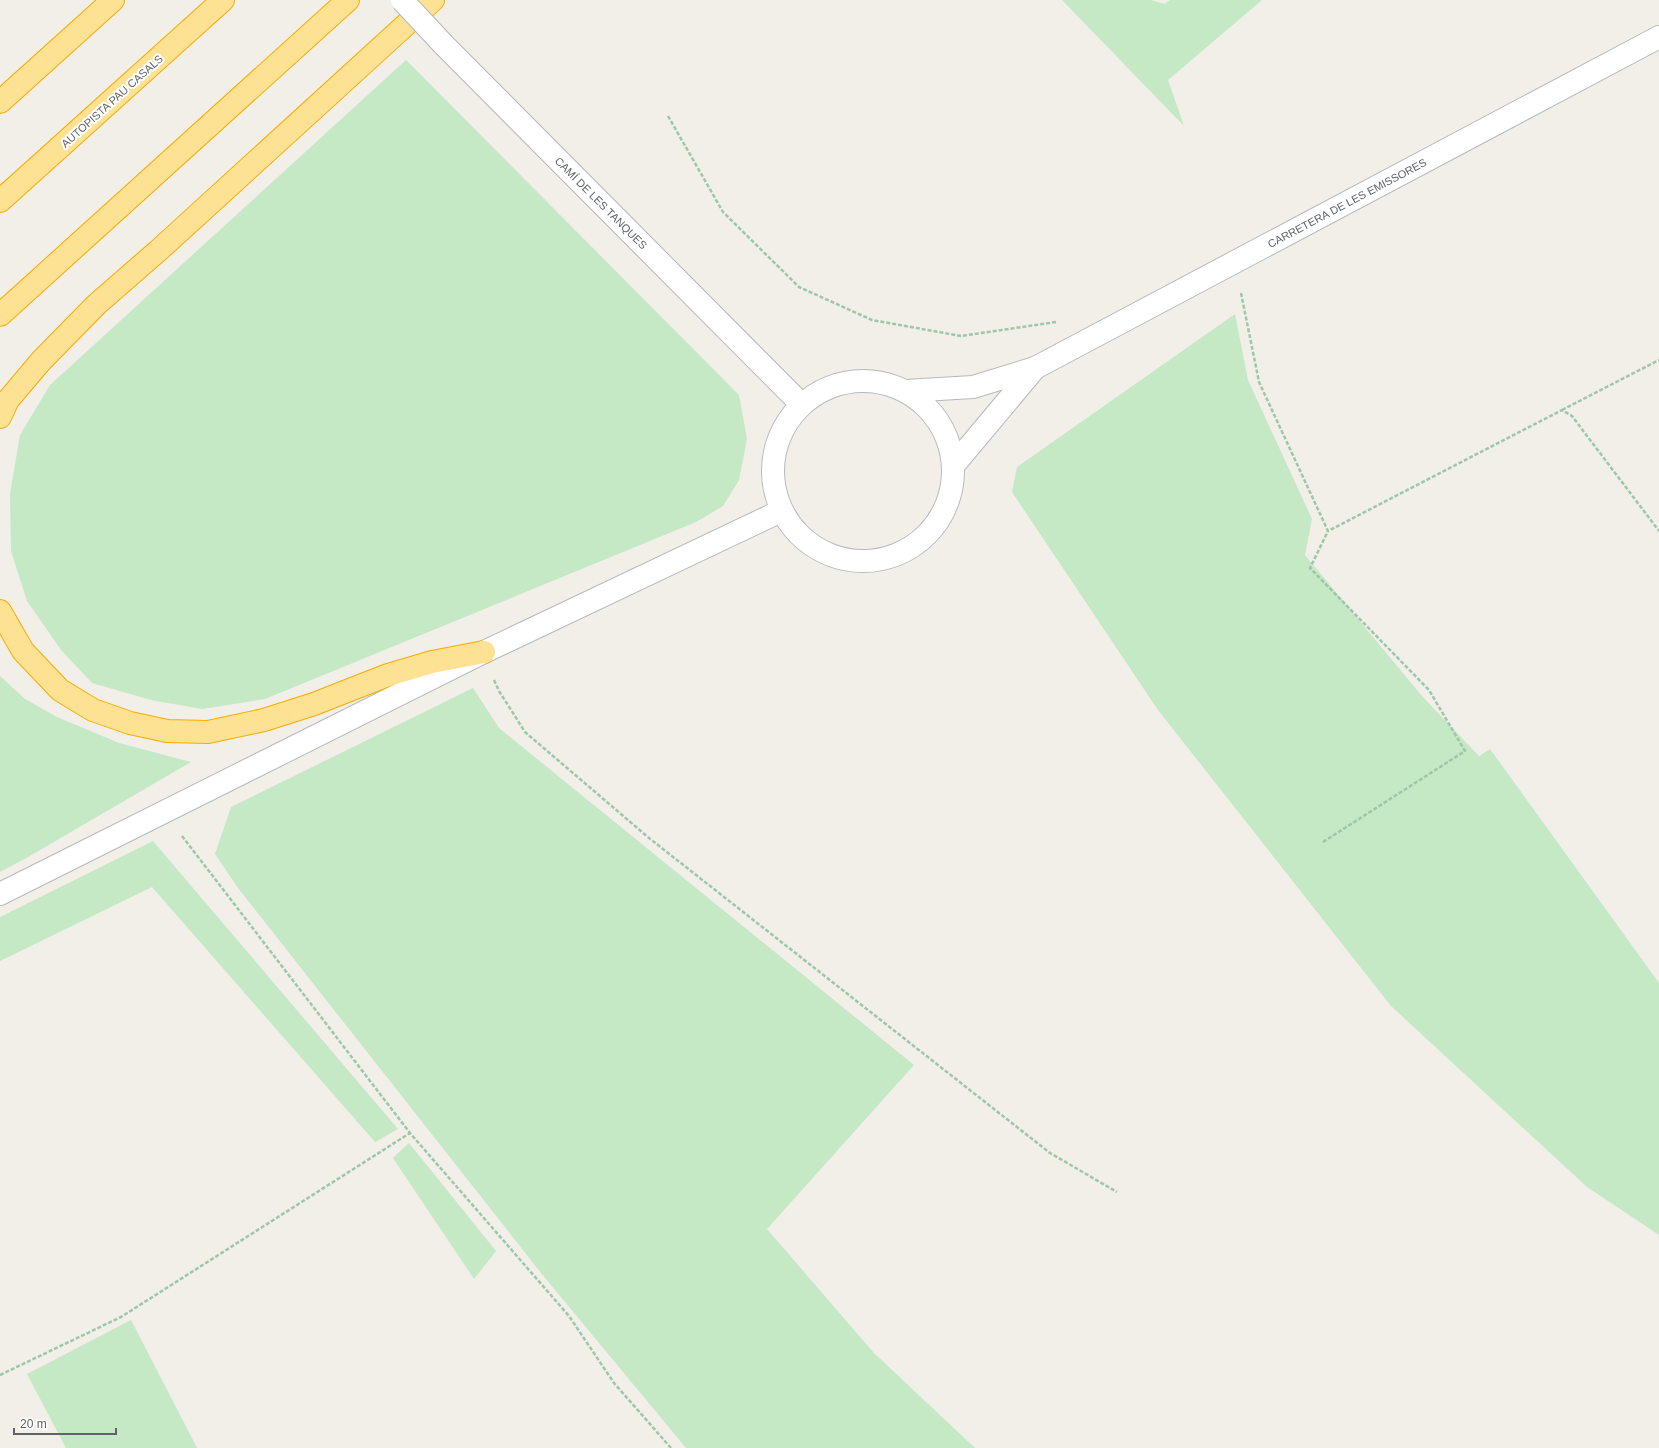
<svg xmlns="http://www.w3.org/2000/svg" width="1659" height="1448" font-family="Helvetica,sans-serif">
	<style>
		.green { fill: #c5e8c5 }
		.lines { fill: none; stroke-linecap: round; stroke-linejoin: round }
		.street-casing { stroke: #b5b8bc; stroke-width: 24 }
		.secondary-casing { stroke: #b6babf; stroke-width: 24 }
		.highway-casing { stroke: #f9ab00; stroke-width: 24 }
		.path { stroke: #9cc7a9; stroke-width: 2.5; stroke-dasharray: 4 2; stroke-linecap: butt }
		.street { stroke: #fff; stroke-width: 22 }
		.secondary { stroke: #fff; stroke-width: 22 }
		.highway { stroke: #fde293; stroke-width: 22 }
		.street-bridge-casing { stroke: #b5b8bc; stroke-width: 24; stroke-linecap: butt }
		.street-bridge { stroke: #fff; stroke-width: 22 }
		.labels { text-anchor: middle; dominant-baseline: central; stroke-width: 4; stroke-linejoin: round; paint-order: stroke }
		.street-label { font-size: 11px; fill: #5f6368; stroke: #fff }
	</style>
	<rect width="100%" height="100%" fill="#f1efe8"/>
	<g class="green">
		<polygon points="1062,0 1151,0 1165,4 1170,0 1262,0 1168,80 1184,126"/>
		<polygon points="406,60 739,395 747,439 739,480 723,506 696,522 265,699 202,709 151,700 92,683 61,650 27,601 11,551 10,494 20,435 50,385"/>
		<polygon points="1235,314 1248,380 1312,519 1305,555 1422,696 1479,756 1490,749 1659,983 1659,1235 1587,1187 1391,1006 1158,710 1012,492 1017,467"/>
		<polygon points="0,676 25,699 57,717 119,743 191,762 28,857 0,872"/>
		<polygon points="473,688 499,728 914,1065 767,1229 874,1353 975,1448 686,1448 541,1273 238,888 215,854 231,807"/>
		<polygon points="153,841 398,1129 375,1142 152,887 0,961 0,917"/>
		<polygon points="409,1143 496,1251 474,1279 393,1158"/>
		<polygon points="131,1320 197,1448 66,1448 27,1374"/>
	</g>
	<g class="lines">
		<g class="street-casing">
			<polyline id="street" points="443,44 801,404"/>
		</g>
		<g class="secondary-casing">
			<g id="secondary">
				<circle cx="863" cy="471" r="90"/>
				<polyline points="905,391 973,387 1035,368 1659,37"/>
				<polyline points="953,466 1035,368"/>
				<polyline points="0,894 484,652 781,511"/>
			</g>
		</g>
		<g class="highway-casing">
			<g id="highway">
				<polyline points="0,102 113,0"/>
				<polyline points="0,201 223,0"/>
				<polyline points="0,315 348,0"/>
				<polyline points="0,417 8,400 41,361 97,304 159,250 433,0"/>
				<polyline points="0,611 23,651 60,690 93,710 130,723 167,731 208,732 264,720 314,704 388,675 432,662 484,652"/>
			</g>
		</g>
		<g class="path">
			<polyline points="668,116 723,212 799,287 872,320 961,336 1056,322"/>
			<polyline points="1241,293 1259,382 1328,531 1562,410 1572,416 1659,531"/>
			<polyline points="1562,410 1659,360"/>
			<polyline points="494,680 499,691 525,732 649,838 1050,1153 1117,1192"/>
			<polyline points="182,836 410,1133 569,1316 614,1383 671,1448"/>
			<polyline points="1323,842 1465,751 1429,690 1310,568 1328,531"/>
			<polyline points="0,1375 121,1317 410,1133"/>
		</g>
		<use href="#street" class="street"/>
		<use href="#secondary" class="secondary"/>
		<use href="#highway" class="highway"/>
		<g class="street-bridge-casing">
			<polyline id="street-bridge" points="402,0 443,44"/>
		</g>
		<use href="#street-bridge" class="street-bridge"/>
	</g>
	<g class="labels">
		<g class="street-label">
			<text transform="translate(112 101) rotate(-42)">AUTOPISTA PAU CASALS</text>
			<text transform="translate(601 203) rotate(45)">CAMÍ DE LES TANQUES</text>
			<text transform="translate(1347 203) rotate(-28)">CARRETERA DE LES EMISSORES</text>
		</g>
	</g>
	<path d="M14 1428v6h102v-6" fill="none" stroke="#5f6368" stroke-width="2"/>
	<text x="20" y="1428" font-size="12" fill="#5f6368" stroke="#ffffff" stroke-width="3" paint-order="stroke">20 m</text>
</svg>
